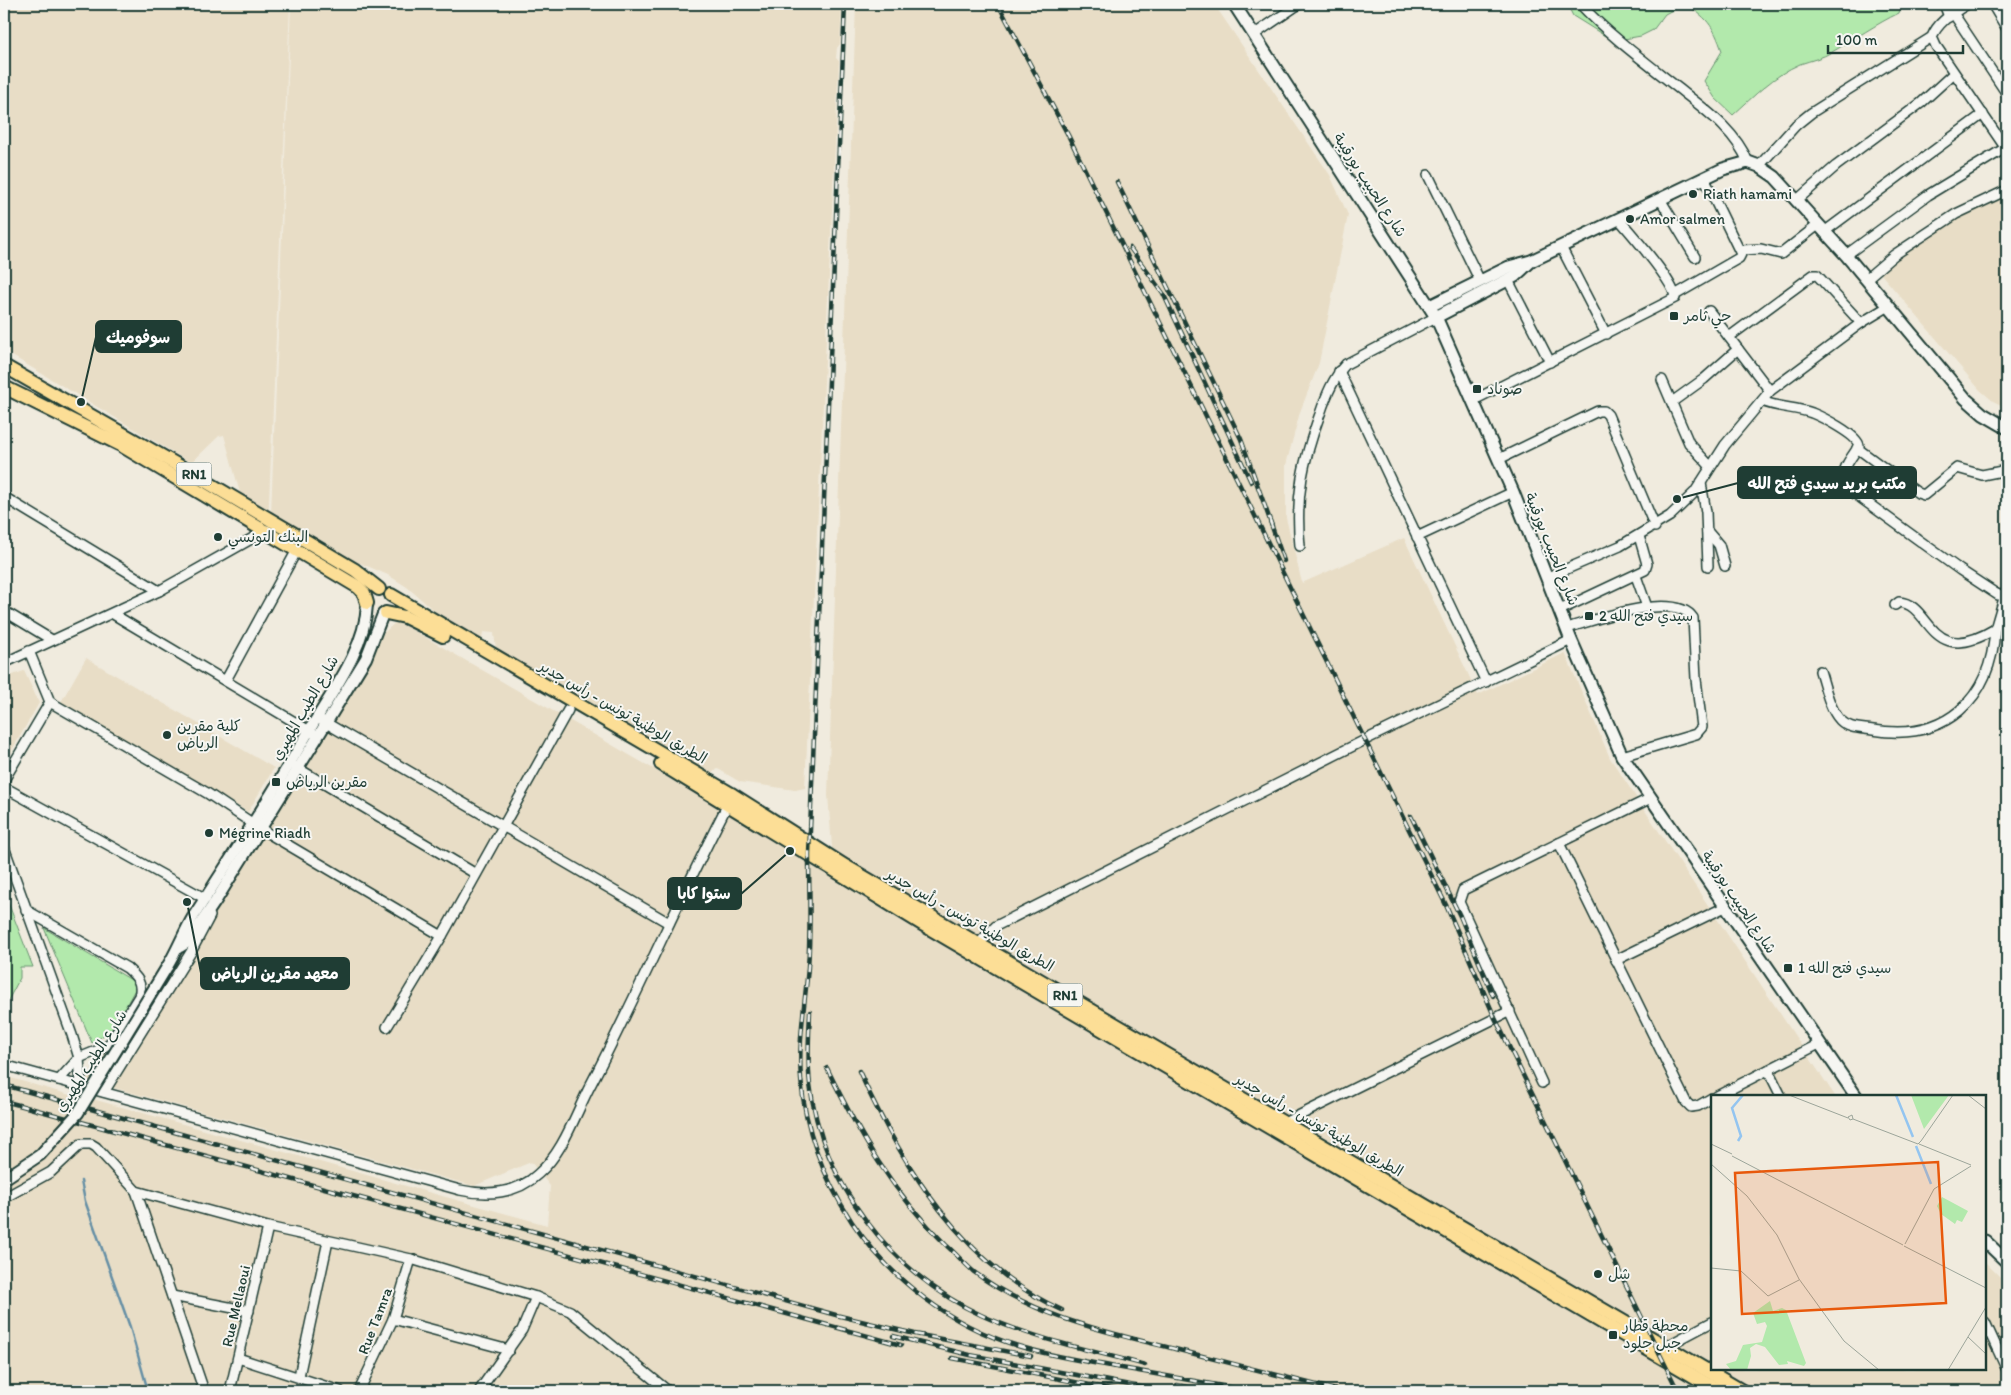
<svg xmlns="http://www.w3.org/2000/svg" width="2011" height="1395" font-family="Itim,'Playpen Sans Arabic',sans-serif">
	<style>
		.built { fill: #e8ddc6 }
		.green { fill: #b2e9ac; stroke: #689370 }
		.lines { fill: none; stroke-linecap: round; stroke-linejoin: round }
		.stream { stroke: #658fa5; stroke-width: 2.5 }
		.minor-casing { stroke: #1f3d34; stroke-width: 12 }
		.tertiary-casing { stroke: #1f3d34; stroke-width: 14 }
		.secondary-casing { stroke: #1f3d34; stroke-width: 15 }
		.primary-casing { stroke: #1f3d34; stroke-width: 16 }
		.minor { stroke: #f6f6f2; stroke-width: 9 }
		.tertiary { stroke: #f6f6f2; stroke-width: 10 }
		.secondary { stroke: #f6f6f2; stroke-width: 11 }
		.primary { stroke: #fcde96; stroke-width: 12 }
		.rail-casing { stroke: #1f3d34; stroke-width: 4.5 }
		.rail { stroke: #f6f6f2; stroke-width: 2.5; stroke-dasharray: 8; stroke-linecap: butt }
		.tertiary-bridge-casing { stroke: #1f3d34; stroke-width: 14; stroke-linecap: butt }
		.tertiary-bridge { stroke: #f6f6f2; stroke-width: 10 }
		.poi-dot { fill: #1f3d34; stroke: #f6f6f2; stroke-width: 2 }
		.labels { text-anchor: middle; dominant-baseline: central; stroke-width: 4; stroke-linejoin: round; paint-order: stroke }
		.shield { fill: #f6f6f2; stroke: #60746d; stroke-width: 1 }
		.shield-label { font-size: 14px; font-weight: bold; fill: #1f3d34 }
		.street-label { font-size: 15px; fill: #1f3d34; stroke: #f6f6f2 }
		.poi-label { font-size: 15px; fill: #1f3d34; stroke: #f6f6f2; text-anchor: start }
		.inset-river { fill: none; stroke: #94c5f0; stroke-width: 2.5 }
		.inset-road { fill: none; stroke: #9ca59a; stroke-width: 1 }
		.view { fill: #e8590c; fill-opacity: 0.15; stroke: #e8590c; stroke-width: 2.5 }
		.inset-edge { fill: none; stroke: #1f3d34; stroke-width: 2.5 }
		.leader { fill: none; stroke: #1f3d34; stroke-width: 2 }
		.callout-dot { fill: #1f3d34; stroke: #f6f6f2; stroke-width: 2 }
		.callout { fill: #1f3d34; stroke: #1f3d34; stroke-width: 2 }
		.callout-label { font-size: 16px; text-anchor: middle; font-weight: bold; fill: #fff }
	</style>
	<rect width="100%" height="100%" fill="#f0ebde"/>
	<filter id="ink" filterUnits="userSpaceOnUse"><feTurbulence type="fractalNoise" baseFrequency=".02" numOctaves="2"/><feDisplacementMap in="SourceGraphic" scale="10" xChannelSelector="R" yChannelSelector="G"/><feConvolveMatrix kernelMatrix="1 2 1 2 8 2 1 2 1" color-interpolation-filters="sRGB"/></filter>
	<g filter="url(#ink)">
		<g class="built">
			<polygon points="4,4 290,4 268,526 240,493 224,435 219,436 191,463 4,351"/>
			<polygon points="291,4 842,4 840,44 837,48 836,58 839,61 805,788 795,790 740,782 718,769 710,773 496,649 494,633 483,632 482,640 446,621 407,587 388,575 330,550 271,514"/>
			<polygon points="856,4 1214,4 1330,175 1348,215 1319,363 1300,412 1286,465 1286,518 1302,583 1404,538 1478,695 1565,653 1610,758 1835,1096 1712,1096 1712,1369 1985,1369 1985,1262 2007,1284 2007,1391 4,1391 4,1076 77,1097 78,1095 547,1225 550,1186 531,1162 474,1186 85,1080 378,638 397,621 834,873 828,795"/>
			<polygon points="2007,194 2007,408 1993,401 1980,390 1881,274 1894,257 1959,217"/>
			<polygon points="86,658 274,768 248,812 61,702"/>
			<polygon points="24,671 39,703 4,764 4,678"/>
		</g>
		<g class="green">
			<path d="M1567 4H1902L1899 13C1876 24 1855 39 1832 52 1822 58 1812 60 1800 64 1774 75 1753 97 1733 115L1715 98 1704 81 1722 51C1714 26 1706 16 1684 4L1665 14 1653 30 1641 36 1613 41 1573 16Z"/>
			<polygon points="4,892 33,967 20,967 20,978 4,1008"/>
			<polygon points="44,928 138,984 113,1029 92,1043"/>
		</g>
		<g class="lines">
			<polyline class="stream" points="81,1181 85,1201 130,1327 148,1391"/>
			<g class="minor-casing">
				<g id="minor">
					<path d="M1580 4C1609 35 1644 61 1678 88 1704 109 1735 130 1748 162"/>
					<polyline points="1944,4 1949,17"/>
					<path d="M1967 4C1954 13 1938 21 1932 37L1936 46 2007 150"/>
					<polyline points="1992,4 2007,29"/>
					<polyline points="1953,13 2007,94"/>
					<polyline points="1255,34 1299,4"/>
					<polyline points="1759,166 1796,125 1811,113 1932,37"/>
					<polyline points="1428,175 1480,281"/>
					<polyline points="1660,199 1695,257"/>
					<polyline points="1796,201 1836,166 1921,103 1954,73"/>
					<polyline points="1824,232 1983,114"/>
					<polyline points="1561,247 1606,334"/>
					<polyline points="1741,250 1761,249 1781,254 1818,225"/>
					<polyline points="1846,255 1928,195 2007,147"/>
					<polyline points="1866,279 1894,255 1956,214 2007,190"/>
					<polyline points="1508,280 1550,362"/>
					<polyline points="1675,295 1739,258 1741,254 1704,178"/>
					<polyline points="1709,311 1770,391"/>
					<polyline points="1729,337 1813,275 1817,275 1861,323"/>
					<polyline points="1339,371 1486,682"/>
					<polyline points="1662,380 1689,443 1710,466"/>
					<path d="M1474 400 1675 298C1675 282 1631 234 1619 219"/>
					<path d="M1762 401C1778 408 1795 407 1812 413 1822 417 1858 435 1859 446 1850 460 1838 471 1847 488L1960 570 1998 595 2007 594"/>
					<polyline points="1672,402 1704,379 1738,349"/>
					<polyline points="1857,448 1918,493 1924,495 1957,468 1982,475 2007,470"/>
					<polyline points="1499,459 1598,411 1604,411 1608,415 1655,527"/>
					<polyline points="1701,483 1706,512 1708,566"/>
					<polyline points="4,497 159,591"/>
					<polyline points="1707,531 1719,545 1725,566"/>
					<polyline points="1417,537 1513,492"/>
					<path d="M1300 546C1295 496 1303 461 1320 414 1326 396 1333 378 1346 364L1436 317"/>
					<polyline points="1636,576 1647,607"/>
					<polyline points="1548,577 1620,546 1670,516 1695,492 1725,445 1770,391 1861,323 1889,306"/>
					<path d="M1895 605 1899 602C1932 604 1928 669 1995 629L2005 595"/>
					<polyline points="1560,610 1645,570 1647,564 1639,536"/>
					<polyline points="4,611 52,640"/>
					<polyline points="113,614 318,736"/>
					<path d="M1567 628C1592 621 1675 590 1693 618L1696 679 1702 727 1696 734 1622 756"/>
					<polyline points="29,651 50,702 207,793 261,829 442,936"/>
					<polyline points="4,663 159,591 267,530"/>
					<path d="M1820 671C1825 686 1829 708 1840 720 1849 729 1861 728 1873 730 1945 742 1991 700 1995 629"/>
					<polyline points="226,680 297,550"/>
					<polyline points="321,720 669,923"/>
					<polyline points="294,766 476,874"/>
					<polyline points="4,780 50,702"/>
					<polyline points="4,787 206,899"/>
					<polyline points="1559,843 1686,1102 1691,1107 1698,1106 1712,1098"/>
					<polyline points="4,847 72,1035 79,1058 81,1085"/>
					<path d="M26 910 127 968C137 977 143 983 139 996L110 1043 101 1049 79 1058 59 1080"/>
					<polyline points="977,949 983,939 996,926 1365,740 1571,640"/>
					<polyline points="1616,960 1725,907"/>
					<polyline points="387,1027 442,936 568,710"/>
					<path d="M4 1065 460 1190C487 1196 517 1194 538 1174 563 1153 575 1115 590 1086 639 992 681 894 730 800"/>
					<polyline points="1768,1070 1781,1096"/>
					<polyline points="1542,1083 1459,902 1463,890 1651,798"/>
					<polyline points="104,1092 191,952 210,916"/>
					<polyline points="1717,1096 1819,1044"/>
					<polyline points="1282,1124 1510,1011"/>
					<polyline points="136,1191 204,1391"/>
					<polyline points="4,1198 51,1172 81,1144 91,1144 96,1147 136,1191 268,1227 411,1259 536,1297 570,1311 668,1391"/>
					<polyline points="172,1296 249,1311"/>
					<polyline points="393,1319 509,1350"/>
					<polyline points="1985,1322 2007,1370"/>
					<polyline points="1665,1347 1712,1322"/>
					<polyline points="238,1358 340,1391"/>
					<polyline points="299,1376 328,1241"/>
					<polyline points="230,1391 268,1227"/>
					<polyline points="359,1391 393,1319 411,1259"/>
					<polyline points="479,1391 522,1330 536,1297"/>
				</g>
			</g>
			<g class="tertiary-casing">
				<g id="tertiary">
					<polyline points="180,947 188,942 215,902 317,738 366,658 383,614"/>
					<path d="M167 967C177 951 183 934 193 917 233 856 272 794 309 731 331 693 365 650 367 605"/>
				</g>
			</g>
			<g class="secondary-casing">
				<g id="secondary">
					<polyline points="1234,4 1436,317 1513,492 1571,640 1622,756 1856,1096"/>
					<polyline points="1430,306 1509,267 1531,261 1723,169 1748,162 1759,166 1775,177 1846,255 1966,399 1983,414 2007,428"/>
					<polyline points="1436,317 1515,276 1530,262"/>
					<polyline points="1985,1241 2007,1262"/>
				</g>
			</g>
			<g class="primary-casing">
				<g id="primary">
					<polyline points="4,366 195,475 355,570 379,589"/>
					<polyline points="4,387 119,444 358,587 364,593 367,603"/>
					<polyline points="391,595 733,795 845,866 1742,1391"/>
					<polyline points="386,613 405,617 443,636"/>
					<polyline points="661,764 922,924 1719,1391"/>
				</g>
			</g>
			<use href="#minor" class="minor"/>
			<use href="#tertiary" class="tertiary"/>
			<use href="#secondary" class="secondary"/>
			<use href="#primary" class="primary"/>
			<g class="rail-casing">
				<g id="rail">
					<path d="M845 4 809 854C809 891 811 930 808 967 805 1004 798 1041 801 1079 805 1130 824 1179 852 1222 892 1281 950 1325 1018 1346 1050 1356 1084 1361 1116 1367 1161 1375 1206 1383 1251 1391"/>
					<polyline points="998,4 1068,135 1446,905 1495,1018 1678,1391"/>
					<polyline points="1117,182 1241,439 1272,526"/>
					<polyline points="1130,248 1163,293 1251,482"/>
					<polyline points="1270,521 1284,561"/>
					<polyline points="1411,816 1460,916 1493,996"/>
					<path d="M810 1012C809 1036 807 1061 810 1084 821 1182 893 1275 981 1315 1033 1339 1090 1350 1145 1365"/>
					<path d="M827 1068C860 1136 892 1192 947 1246 956 1254 965 1264 974 1272 1032 1316 1106 1332 1175 1349 1230 1363 1285 1377 1340 1391"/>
					<path d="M859 1071C902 1165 963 1266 1062 1310"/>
					<polyline points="4,1085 836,1315 915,1334 1031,1356"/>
					<polyline points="4,1101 901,1345"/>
					<polyline points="893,1336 970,1355 1162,1391"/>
					<polyline points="952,1358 1121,1391"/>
					<polyline points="1177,1385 1207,1391"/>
				</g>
			</g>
			<use href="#rail" class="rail"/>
			<g class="tertiary-bridge-casing">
				<polyline id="tertiary-bridge" points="4,1179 40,1155 78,1113 167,967"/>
			</g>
			<use href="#tertiary-bridge" class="tertiary-bridge"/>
		</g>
	</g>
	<g class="poi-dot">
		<circle cx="1693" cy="194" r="5"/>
		<circle cx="1630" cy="219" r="5"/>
		<rect x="1669" y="311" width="10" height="10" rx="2.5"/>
		<rect x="1472" y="384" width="10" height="10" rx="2.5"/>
		<circle cx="218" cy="537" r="5"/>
		<rect x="1584" y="611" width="10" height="10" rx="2.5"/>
		<circle cx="167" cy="735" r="5"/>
		<rect x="271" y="777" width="10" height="10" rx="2.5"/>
		<circle cx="209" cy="833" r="5"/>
		<rect x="1783" y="963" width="10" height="10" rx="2.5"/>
		<circle cx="1598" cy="1274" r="5"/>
		<rect x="1608" y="1330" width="10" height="10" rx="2.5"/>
	</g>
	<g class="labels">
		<g class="shield">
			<rect x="176.5" y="462.5" width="35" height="23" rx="4"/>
			<rect x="1047.5" y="983.5" width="35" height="23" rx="4"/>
		</g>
		<g class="shield-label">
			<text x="194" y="474">RN1</text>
			<text x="1065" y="995">RN1</text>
		</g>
		<g class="street-label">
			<text transform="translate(1370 185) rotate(57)">شارع الحبيب بورقيبة</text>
			<text transform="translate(1552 549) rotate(68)">شارع الحبيب بورقيبة</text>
			<text transform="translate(305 708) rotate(-60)">شارع الطيب المهيري</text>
			<text transform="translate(623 712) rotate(30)">الطريق الوطنية تونس - رأس جدير</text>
			<text transform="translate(1739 902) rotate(56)">شارع الحبيب بورقيبة</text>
			<text transform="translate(970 920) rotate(30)">الطريق الوطنية تونس - رأس جدير</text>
			<text transform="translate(91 1061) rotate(-57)">شارع الطيب المهيري</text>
			<text transform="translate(1319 1125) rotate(30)">الطريق الوطنية تونس - رأس جدير</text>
			<text transform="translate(236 1306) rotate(-77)">Rue Mellaoui</text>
			<text transform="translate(375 1321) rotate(-69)">Rue Tamra</text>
		</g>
		<g class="poi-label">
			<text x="1703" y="194">Riath hamami</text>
			<text x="1640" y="219">Amor salmen</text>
			<text x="1684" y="316">حي ثامر</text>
			<text x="1487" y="389">صوناد</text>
			<text x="228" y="537">البنك التونسي</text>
			<text x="1599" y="616">2 سيدي فتح الله</text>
			<text x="177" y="726">كلية مقرين<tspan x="177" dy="17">الرياض</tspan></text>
			<text x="286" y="782">مقرين الرياض</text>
			<text x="219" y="833">Mégrine Riadh</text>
			<text x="1798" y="968">سيدي فتح الله 1</text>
			<text x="1608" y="1274">شل</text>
			<text x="1623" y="1326">محطة قطار<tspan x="1623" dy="17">جبل جلود</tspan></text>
		</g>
	</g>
	<g transform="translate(1711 1095)">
		<rect width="275" height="275" fill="#f0ebde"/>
		<path d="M200 0H238L213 34ZM231 102 257 116 251 127 246 125 244 129 230 119 226 111ZM59 206 62 216 71 213 75 215 95 268 93 271 76 266 77 269 68 270 54 252 45 249 39 253 40 261 36 275H20L15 269 25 266 32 250 51 247 56 231 54 227 46 229 42 218Z" fill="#b2e9ac"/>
		<path class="inset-river" d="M185 0 202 42M27 46 30 41 21 13 32 0M205 51 220 89"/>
		<path class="inset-road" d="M78 0 137 23M257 0 275 14M141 20 142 24 139 25 137 22ZM142 24 207 49 210 46M210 46 242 0M0 49 21 59M208 49 260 70M21 61 192 150M0 69 36 101 66 140 88 184 133 246 168 275M194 149 223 94 260 71M193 151 275 193M0 173 30 176 57 201 88 185M257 242 275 259M237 275 275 212"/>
		<path class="view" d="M227 67 235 208 31 219 24 78Z"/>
		<rect width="275" height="275" class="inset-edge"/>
	</g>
	<path class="leader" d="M81 402L96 337M1677 499L1738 483M790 851L741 894M187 902L201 973"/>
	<g class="callout-dot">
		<circle cx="81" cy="402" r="5"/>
		<circle cx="1677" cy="499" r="5"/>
		<circle cx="790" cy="851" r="5"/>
		<circle cx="187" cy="902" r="5"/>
	</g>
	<g class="callout">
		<rect x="96" y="321" width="85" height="31" rx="5"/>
		<rect x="1738" y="467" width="178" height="31" rx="5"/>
		<rect x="668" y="878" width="73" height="31" rx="5"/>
		<rect x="201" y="958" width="148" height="31" rx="5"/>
	</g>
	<g class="callout-label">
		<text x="138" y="343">سوفوميك</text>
		<text x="1827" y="489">مكتب بريد سيدي فتح الله</text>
		<text x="704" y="899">ستوا كابا</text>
		<text x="275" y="979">معهد مقرين الرياض</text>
	</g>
	<rect width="2011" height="1395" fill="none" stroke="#f6f6f2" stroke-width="20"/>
	<rect x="10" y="10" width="1991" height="1375" fill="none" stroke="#1f3d34" stroke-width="2" filter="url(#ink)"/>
	<path d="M1828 45v8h135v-8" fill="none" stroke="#1f3d34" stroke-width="2.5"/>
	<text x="1836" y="45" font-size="15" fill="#1f3d34" stroke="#f6f6f2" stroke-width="4" paint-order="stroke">100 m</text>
</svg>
